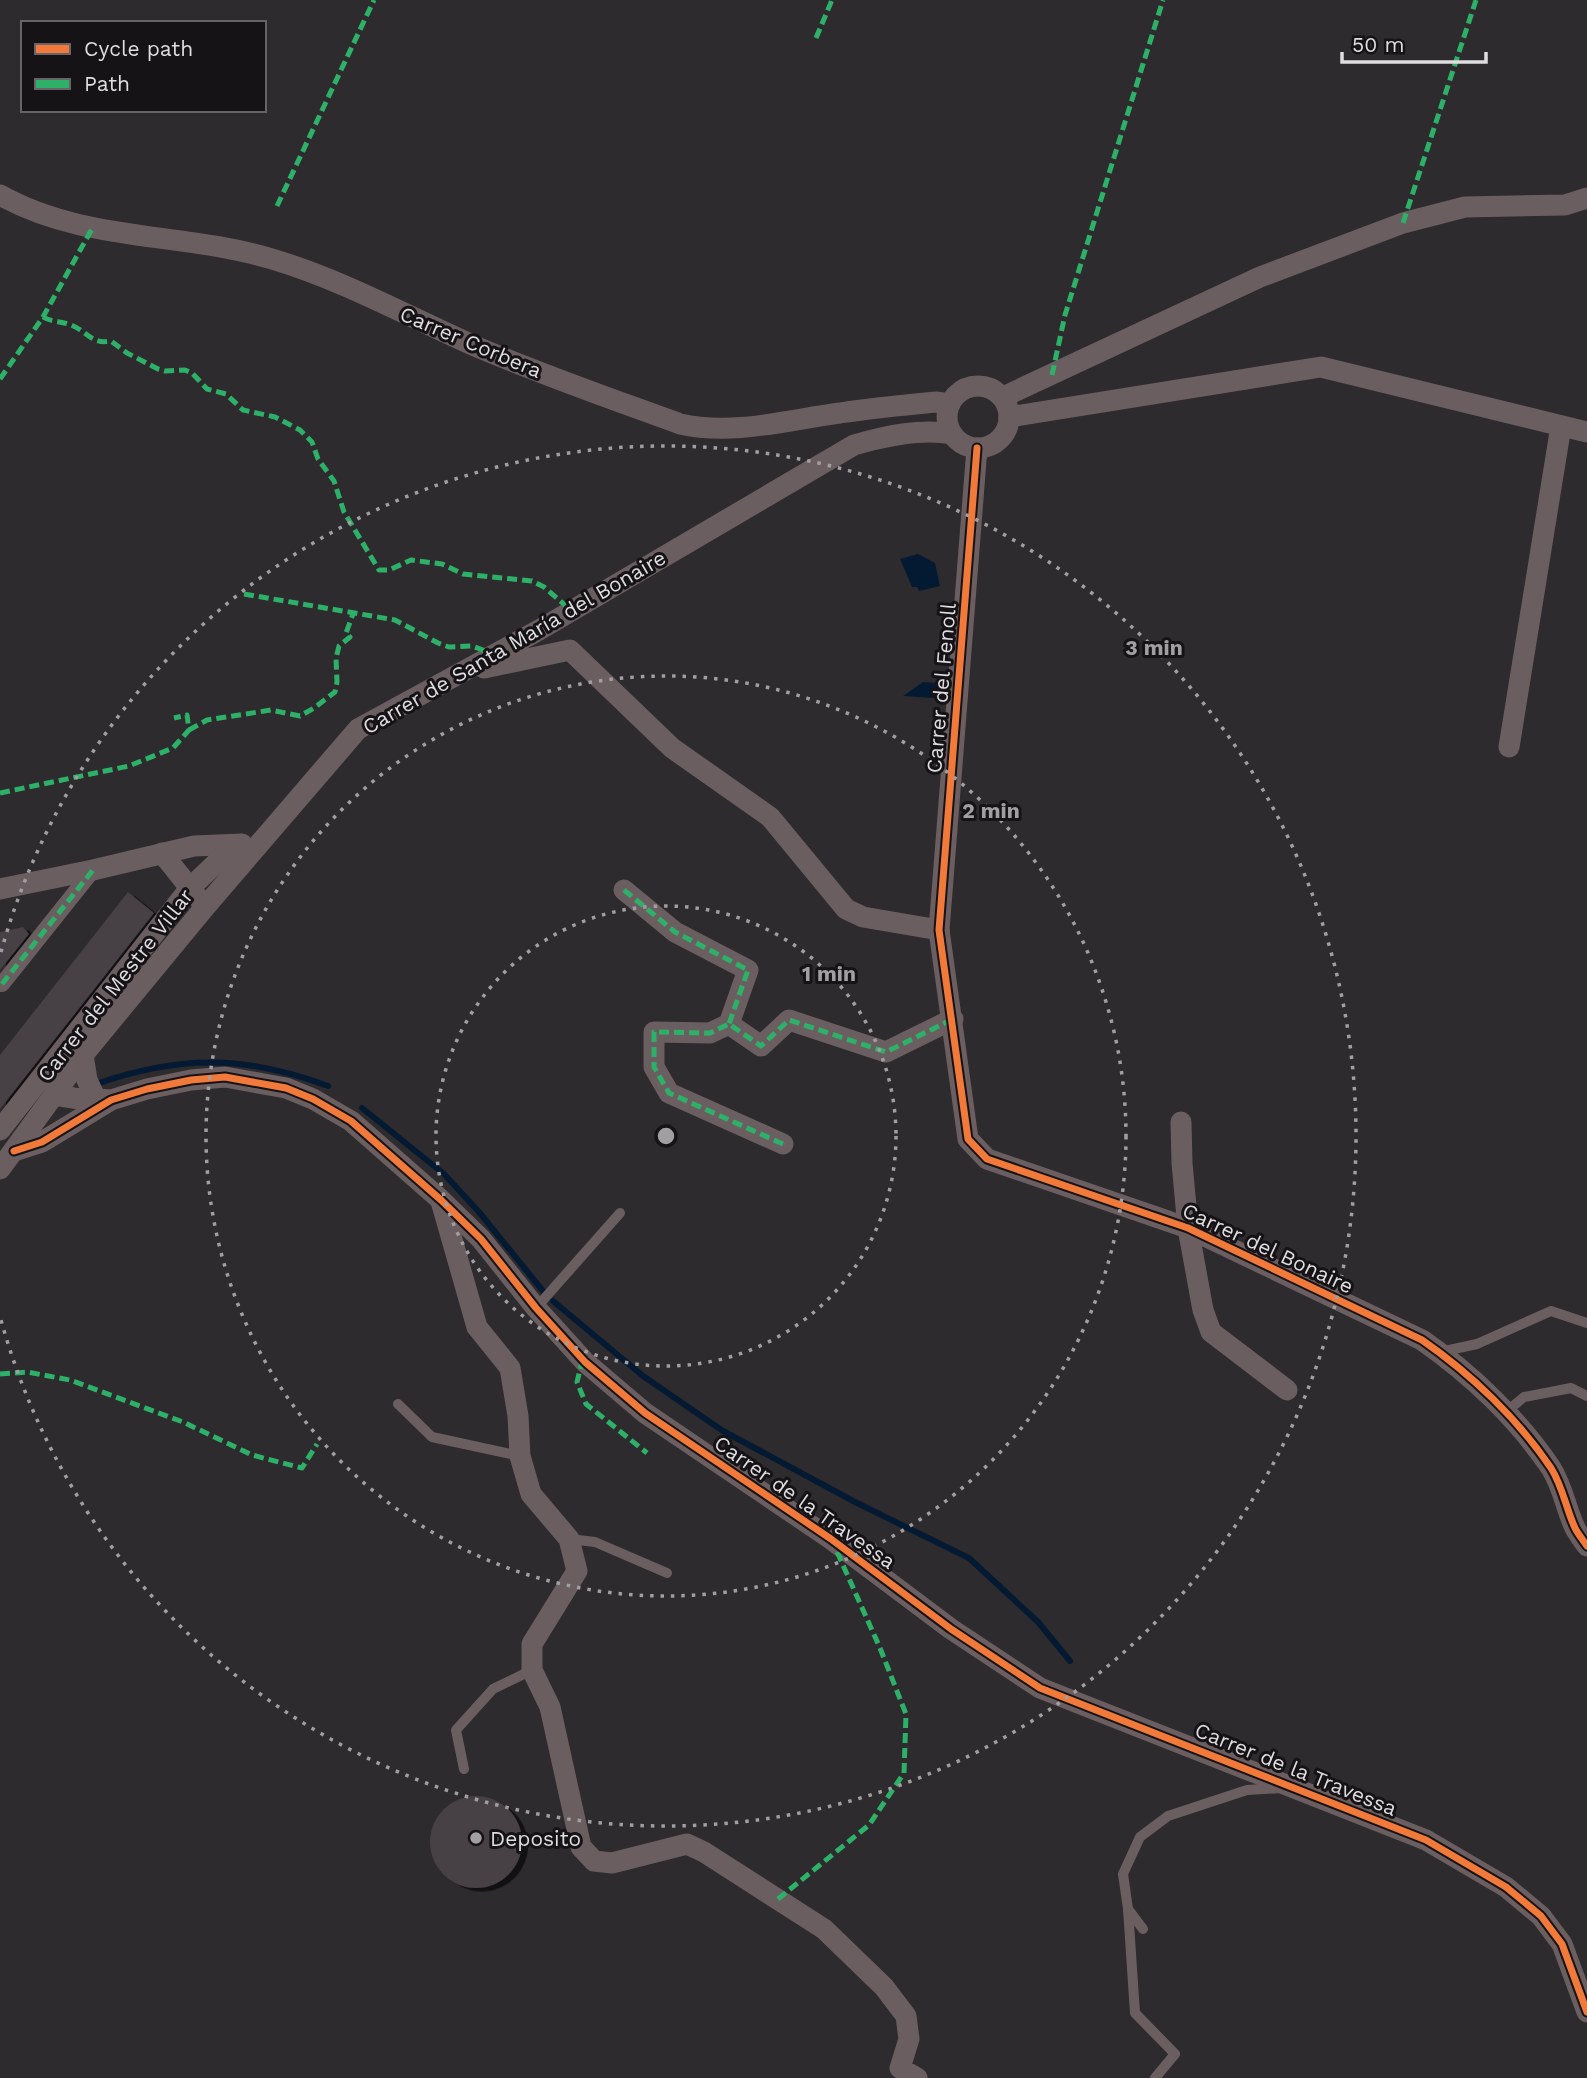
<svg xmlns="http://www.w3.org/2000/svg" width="1587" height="2078" font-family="'Work Sans',sans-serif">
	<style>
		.water { fill: #041a32 }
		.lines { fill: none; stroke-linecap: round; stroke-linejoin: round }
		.stream { stroke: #041a32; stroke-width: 6 }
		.building { fill: #473f44; filter: url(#shadow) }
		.service { stroke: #6b5e60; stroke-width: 10 }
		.pedestrian { stroke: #6b5e60; stroke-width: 16 }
		.minor { stroke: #6b5e60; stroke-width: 21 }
		.quiet { stroke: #2db169; stroke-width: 5; stroke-dasharray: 10 5; stroke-linecap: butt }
		.cycleway-casing { stroke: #151315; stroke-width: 11 }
		.cycleway { stroke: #f17a3a; stroke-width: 7 }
		.ring { fill: none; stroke: #a19fa1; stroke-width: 3.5; stroke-dasharray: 3.5 7 }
		.poi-dot { fill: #a19fa1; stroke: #151315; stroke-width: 2.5 }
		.labels { text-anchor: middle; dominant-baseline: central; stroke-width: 6; stroke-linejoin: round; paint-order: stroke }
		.street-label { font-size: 21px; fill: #dfdddf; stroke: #151315 }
		.poi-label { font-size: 21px; fill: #dfdddf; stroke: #151315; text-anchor: start }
		.centre { fill: #a19fa1; stroke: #151315; stroke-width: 3.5 }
		.ring-label { font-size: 21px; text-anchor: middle; font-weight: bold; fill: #a19fa1; stroke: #151315; stroke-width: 6; stroke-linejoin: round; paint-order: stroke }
	</style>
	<defs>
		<filter id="shadow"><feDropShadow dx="6" dy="3.5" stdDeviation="0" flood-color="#0009"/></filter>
	</defs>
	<rect width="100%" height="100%" fill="#2d2b2d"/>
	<g class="water">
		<polygon points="918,554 935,563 940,586 919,591 917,587 912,587 900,559"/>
		<polygon points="923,682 949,684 948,699 903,696"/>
	</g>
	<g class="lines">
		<g class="stream">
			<path d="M96 1084C180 1055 246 1055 328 1086"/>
			<polyline points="362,1108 444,1174 479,1212 543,1291"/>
			<polyline points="553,1301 643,1376 723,1431 857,1503 969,1558 1038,1622 1070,1661"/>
		</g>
	</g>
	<g class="building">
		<polygon points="128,892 154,913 0,1109 0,1055"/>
		<polygon points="23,927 29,934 0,970 0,932"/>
		<circle cx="476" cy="1842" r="46"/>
	</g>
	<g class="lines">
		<g class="service">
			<polyline points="536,1308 620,1213"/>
			<polyline points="1440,1352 1477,1344 1551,1311 1587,1323"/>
			<polyline points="398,1404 432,1437 520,1456"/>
			<polyline points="1506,1412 1524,1397 1571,1388 1587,1396"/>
			<polyline points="569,1539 595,1542 667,1573"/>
			<polyline points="464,1769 456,1730 493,1689 532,1670"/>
			<polyline points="1128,1909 1135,2013 1175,2054 1155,2078"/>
			<polyline points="1143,1929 1128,1909 1123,1874 1140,1837 1168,1816 1247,1790 1282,1788"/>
		</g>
		<polyline class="pedestrian" points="2,984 93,870"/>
		<g class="minor">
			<path d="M0 195C83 242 183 232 272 259 343 280 409 317 477 347 543 375 612 399 680 424 733 436 787 420 840 413 872 408 904 405 936 402L950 404"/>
			<circle cx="978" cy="417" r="31"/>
			<polyline points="1003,397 1260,277 1403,223 1465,207 1565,205 1587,198"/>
			<polyline points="1009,417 1321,367 1587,432"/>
			<path d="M977 448 939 930 968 1139 987 1159 1188 1228 1422 1340C1471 1374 1518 1419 1551 1468 1563 1487 1566 1509 1575 1528 1578 1534 1583 1540 1587 1546"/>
			<polyline points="484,668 570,650 672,748 770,817 846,909 863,917 939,930"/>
			<polyline points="1509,747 1561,426"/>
			<polyline points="162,853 198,898"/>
			<polyline points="0,889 93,870 194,846 242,844"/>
			<polyline points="624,890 675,932 748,970 729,1024"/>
			<polyline points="83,1055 87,1080 96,1099 111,1100"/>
			<polyline points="54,1095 80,1099 96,1099"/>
			<polyline points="1181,1122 1182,1163 1188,1228 1203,1310 1211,1332 1287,1390"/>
			<polyline points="0,1130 190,888 235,845"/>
			<polyline points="783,1144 669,1093 654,1067 654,1032 710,1033 729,1024 761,1046 789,1020 886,1052 953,1019"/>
			<polyline points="14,1151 42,1142 111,1100 147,1089 191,1080 225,1077 286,1088 313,1099 351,1121 441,1200 481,1239 536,1308 585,1362 645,1413 831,1539 951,1629 1040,1688 1426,1840 1506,1887 1541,1916 1562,1944 1587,2012"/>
			<path d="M0 1169 83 1055 205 907 358 729 539 630 854 445C885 436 921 428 952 434"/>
			<polyline points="441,1201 477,1327 510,1368 518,1416 520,1456 531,1494 569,1539 577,1571 532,1644 532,1670 550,1707 581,1847 594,1861 612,1863 687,1844 704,1852 824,1929 884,1987 906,2016 909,2039 900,2068 917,2078"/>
		</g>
		<g class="quiet">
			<polyline points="816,38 832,0"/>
			<polyline points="277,206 374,0"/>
			<polyline points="1403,223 1476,0"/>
			<path d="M43 317C51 322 61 321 71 325 88 332 92 345 111 341L127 353 158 369 165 371 185 370 192 373 207 389 226 394 243 410 275 417 300 430 312 442 318 459 334 481 344 512 379 570H389L411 560 442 564 463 574 532 581 544 587 572 611"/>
			<polyline points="1052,375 1065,315 1163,0"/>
			<polyline points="0,379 43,317 93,227"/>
			<polyline points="244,594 395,620 438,643 449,647 472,646 494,654"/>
			<polyline points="189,730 207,720 271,710 300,716 314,708 335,692 337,682 336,658 339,646 350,637 346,633 353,614"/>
			<polyline points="0,793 129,766 173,748 189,730 187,715 174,718"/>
			<polyline points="624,890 675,932 748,970 729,1024"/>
			<polyline points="2,984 93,870"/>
			<polyline points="783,1144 669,1093 654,1067 654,1032 710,1033 729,1024 761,1046 789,1020 886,1052 953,1019"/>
			<polyline points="585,1362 582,1362 577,1382 586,1404 647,1453"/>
			<polyline points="0,1374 27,1372 70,1380 183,1422 252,1455 302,1468 317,1444"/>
			<polyline points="778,1899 869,1825 904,1773 906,1714 880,1648 834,1545"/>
		</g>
		<g class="cycleway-casing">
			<g id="cycleway">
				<path d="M977 448 939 930 968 1139 987 1159 1188 1228 1422 1340C1471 1374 1518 1419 1551 1468 1563 1487 1566 1509 1575 1528 1578 1534 1583 1540 1587 1546"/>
				<polyline points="14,1151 42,1142 111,1100 147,1089 191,1080 225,1077 286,1088 313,1099 351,1121 441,1200 481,1239 536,1308 585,1362 645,1413 831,1539 951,1629 1040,1688 1426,1840 1506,1887 1541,1916 1562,1944 1587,2012"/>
			</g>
		</g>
		<use href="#cycleway" class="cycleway"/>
	</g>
	<g class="ring">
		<circle cx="666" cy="1136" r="230"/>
		<circle cx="666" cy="1136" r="460"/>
		<path d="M1 952A690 690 0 1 1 1 1320"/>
	</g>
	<circle class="poi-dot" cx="476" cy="1838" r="7"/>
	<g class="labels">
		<g class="street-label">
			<text transform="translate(471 342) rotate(23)">Carrer Corbera</text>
			<text transform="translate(514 642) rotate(-30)">Carrer de Santa María del Bonaire</text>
			<text transform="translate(941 688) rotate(-85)">Carrer del Fenoll</text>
			<text transform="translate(115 985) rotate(-52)">Carrer del Mestre Villar</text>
			<text transform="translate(1268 1248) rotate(25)">Carrer del Bonaire</text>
			<text transform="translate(805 1502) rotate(35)">Carrer de la Travessa</text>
			<text transform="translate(1296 1769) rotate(22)">Carrer de la Travessa</text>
		</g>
		<g class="poi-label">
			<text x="490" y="1838">Deposito</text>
		</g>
	</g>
	<circle cx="666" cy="1136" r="10" class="centre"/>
	<g class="ring-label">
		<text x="1154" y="655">3 min</text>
		<text x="991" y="818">2 min</text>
		<text x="829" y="981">1 min</text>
	</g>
	<rect x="21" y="21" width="245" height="91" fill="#151315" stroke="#666466" stroke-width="2"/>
	<rect x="35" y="44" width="35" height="10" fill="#f17a3a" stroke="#666466" stroke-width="2"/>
	<text x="84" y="56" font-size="21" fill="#dfdddf">Cycle path</text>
	<rect x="35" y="79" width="35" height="10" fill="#2db169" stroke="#666466" stroke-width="2"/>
	<text x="84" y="91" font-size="21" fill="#dfdddf">Path</text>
	<path d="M1342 52v10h144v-10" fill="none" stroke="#dfdddf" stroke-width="3.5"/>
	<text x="1352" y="52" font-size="21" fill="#dfdddf" stroke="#151315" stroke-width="5" paint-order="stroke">50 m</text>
</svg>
